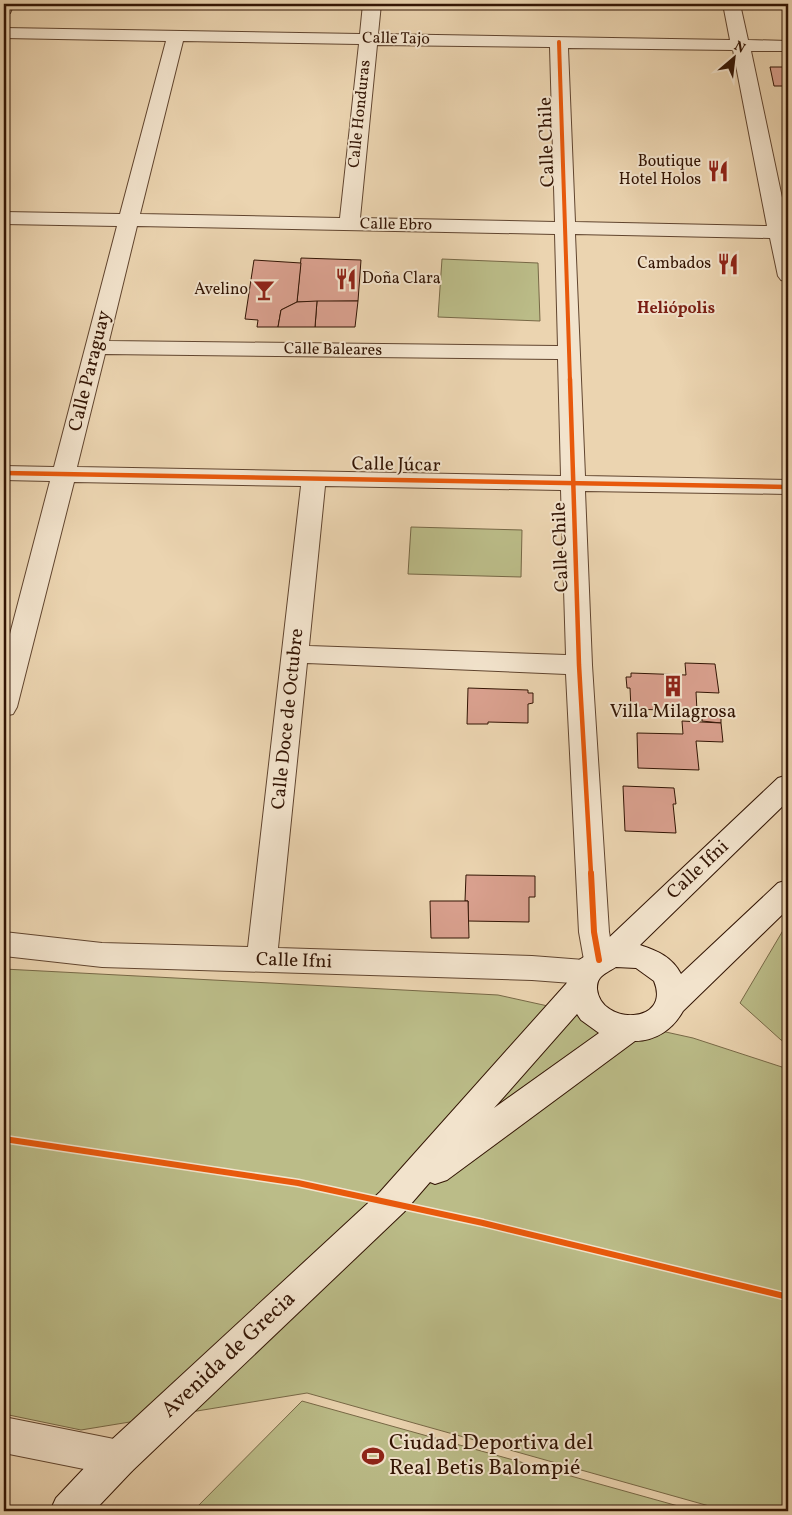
<svg xmlns="http://www.w3.org/2000/svg" width="792" height="1515" font-family="Vollkorn,serif">
	<style>
		.green { fill: #bbbc88; stroke: #776846 }
		.building { fill: #d9a08e; stroke: #331504 }
		.lines { fill: none; stroke-linecap: round; stroke-linejoin: round }
		.minor-casing { stroke: #61452f; stroke-width: 2 }
		.secondary-casing { stroke: #331504; stroke-width: 2 }
		.minor { fill: #f2e3cc; fill-rule: evenodd }
		.secondary { fill: #f2e3cc; fill-rule: evenodd }
		.cycleway-far2-casing { stroke: #f2e3cc; stroke-width: 6 }
		.cycleway-far1-casing { stroke: #f2e3cc; stroke-width: 8 }
		.cycleway-casing { stroke: #f2e3cc; stroke-width: 9 }
		.cycleway-far2 { stroke: #e8590c; stroke-width: 4 }
		.cycleway-far1 { stroke: #e8590c; stroke-width: 4.5 }
		.cycleway { stroke: #e8590c; stroke-width: 6 }
		.labels { text-anchor: middle; dominant-baseline: central; stroke-width: 4; stroke-linejoin: round; paint-order: stroke }
		.far-street-label { font-size: 16px; fill: #331504; stroke: #f2e3cc }
		.far-poi-label { font-size: 16px; fill: #331504; stroke: #f2e3cc; text-anchor: end }
		.far-neighbourhood-label { font-size: 16px; font-weight: bold; fill: #7a1f14; stroke: #f2e3cc }
		.street-label { font-size: 19px; fill: #331504; stroke: #f2e3cc }
		.poi-label { font-size: 19px; fill: #331504; stroke: #f2e3cc }
		.near-street-label { font-size: 22px; fill: #331504; stroke: #f2e3cc }
		.near-poi-label { font-size: 22px; fill: #331504; stroke: #f2e3cc; text-anchor: start }
	</style>
	<rect width="100%" height="100%" fill="#ebd4b0"/>
	<filter id="stains"><feTurbulence type="fractalNoise" baseFrequency=".004" numOctaves="4"/><feColorMatrix values="0 0 0 0 .2 0 0 0 0 .09 0 0 0 0 .02 0 0 0 .5 -.17"/></filter>
	<radialGradient id="worn" r=".72"><stop offset=".6" stop-color="#630" stop-opacity="0"/><stop offset="1" stop-color="#630" stop-opacity=".3"/></radialGradient>
	<g class="green">
		<polygon points="442,259 538,263 540,321 438,317"/>
		<polygon points="411,527 522,530 521,577 408,574"/>
		<polygon points="788,922 788,1043 781,1040 740,1003"/>
		<polygon points="4,969 498,995 693,1038 788,1069 788,1511 727,1511 307,1393 81,1430 4,1414"/>
		<polygon points="302,1401 696,1511 193,1511"/>
	</g>
	<g class="building">
		<polygon points="770,67 788,67 788,86 774,86"/>
		<polygon points="301,258 361,260 358,301 297,302"/>
		<polygon points="254,260 301,263 297,302 281,310 278,327 257,327 258,320 245,319"/>
		<polygon points="317,301 358,301 355,327 315,327"/>
		<polygon points="317,301 315,327 278,327 281,310 297,302"/>
		<polygon points="685,663 715,664 719,693 696,692 697,711 631,709 630,688 627,688 626,677 631,677 631,673 686,675"/>
		<polygon points="468,688 528,690 528,693 533,693 533,703 528,704 528,723 488,722 488,724 467,724"/>
		<polygon points="702,716 721,717 721,723 702,721"/>
		<polygon points="682,721 721,723 723,742 696,741 699,770 638,768 637,733 683,734"/>
		<polygon points="623,786 674,788 676,804 673,804 676,833 625,831"/>
		<polygon points="466,875 535,876 535,897 529,897 529,922 468,921 468,901 465,901"/>
		<polygon points="430,901 468,901 469,938 431,938"/>
	</g>
	<g class="lines">
		<g class="minor-casing">
			<g id="minor">
				<polygon points="4,4 14,4 10,13 4,14"/>
				<path d="M363 4H381L378 34 730 40 723 4H740L748 40 788 41V51H751L788 226V282L781 280 778 276 770 238 575 234 585 476 788 480V494L585 491 592 665 609 932 614 960 610 968 600 972 596 981 585 984 532 980 102 967 4 956V932L102 943 248 947 301 486 74 482 17 707 13 714 4 716V657L50 481 4 480V466L54 467 117 226 4 224V212L120 214 166 41 4 38V28L360 34ZM183 41 359 44 340 218 140 214ZM377 45 550 47 555 222 360 218ZM568 48 733 50 767 226 575 222ZM137 226 555 234 558 346 109 341ZM105 354 558 359 561 476 77 467ZM325 486 561 490 566 655 309 646ZM307 663 566 674 579 932 584 960 532 956 278 948Z"/>
				<polygon points="4,1417 119,1440 132,1445 137,1458 132,1471 119,1476 4,1453"/>
			</g>
		</g>
		<g class="secondary-casing">
			<path id="secondary" d="M788 775V801L640 945C658 951 672 957 681 974L778 883 788 880V909L683 1011C673 1029 656 1041 635 1041L447 1180 435 1184 430 1182 404 1212 132 1471 94 1511H50L56 1498 106 1445 380 1192 566 984 579 960 598 948 778 778ZM616 967 636 968 654 981C672 1024 601 1026 597 989 597 985 597 982 600 978 603 974 611 970 616 967ZM577 1014 581 1020 599 1033 494 1108Z"/>
		</g>
		<use href="#minor" class="minor"/>
		<use href="#secondary" class="secondary"/>
		<g class="cycleway-far2-casing">
			<polyline id="cycleway-far2" points="559,42 570,381"/>
		</g>
		<g class="cycleway-far1-casing">
			<g id="cycleway-far1">
				<polyline points="570,379 579,665 591,874"/>
				<polyline points="4,473 788,487"/>
			</g>
		</g>
		<g class="cycleway-casing">
			<g id="cycleway">
				<polyline points="591,873 594,932 599,960"/>
				<polyline points="4,1139 298,1183 483,1223 788,1297"/>
			</g>
		</g>
		<use href="#cycleway-far2" class="cycleway-far2"/>
		<use href="#cycleway-far1" class="cycleway-far1"/>
		<use href="#cycleway" class="cycleway"/>
	</g>
	<defs>
		<g id="restaurant-bare" transform="scale(1.725)"><path d="M-5-6h1v4h1v-4h1v4h1v-4h1v5L-1.5 .5V6h-2V.5L-5-1ZM5-6V6H3V1.5H1.5Q1.5-4 5-6Z" fill="#8f2418" stroke="#f2e3cc" stroke-width="2.5" paint-order="stroke"/></g>
		<g id="bar-bare" transform="scale(1.725)"><path d="M-6-5H6L.8 .8V4.5H3.5V6h-7V4.5H-.8V.8Z" fill="#8f2418" stroke="#f2e3cc" stroke-width="2.5" paint-order="stroke"/></g>
		<g id="building-bare" transform="scale(1.725)"><path d="M-4-6H4V6H1V3H-1V6H-4ZM-2.5-4.3h1.7v1.8h-1.7ZM.8-4.3h1.7v1.8H.8ZM-2.5-1h1.7V.8h-1.7ZM.8-1h1.7V.8H.8Z" fill="#8f2418" stroke="#f2e3cc" stroke-width="2.5" paint-order="stroke"/></g>
		<g id="stadium-bare" transform="scale(1.725)"><path d="M0-5a6.5 5 0 1 0 0 10a6.5 5 0 1 0 0-10ZM-3.5-1.8h7v3.6h-7Z" fill="#8f2418" stroke="#f2e3cc" stroke-width="2.5" paint-order="stroke"/></g>
	</defs>
	<g fill-rule="evenodd">
		<use href="#restaurant-bare" x="718" y="171"/>
		<use href="#restaurant-bare" x="728" y="264"/>
		<use href="#restaurant-bare" x="346" y="279"/>
		<use href="#bar-bare" x="264" y="290"/>
		<use href="#building-bare" x="673" y="686"/>
		<use href="#stadium-bare" x="373" y="1456"/>
	</g>
	<g class="labels">
		<g class="far-street-label">
			<text transform="translate(396 39) rotate(1)">Calle Tajo</text>
			<text transform="translate(360 114) rotate(-84)">Calle Honduras</text>
			<text transform="translate(396 225) rotate(1)">Calle Ebro</text>
			<text transform="translate(333 350) rotate(1)">Calle Baleares</text>
		</g>
		<g class="far-poi-label">
			<text x="701" y="162">Boutique<tspan x="701" dy="18">Hotel Holos</tspan></text>
			<text x="711" y="264">Cambados</text>
			<text x="362" y="279" text-anchor="start">Doña Clara</text>
			<text x="248" y="290">Avelino</text>
		</g>
		<g class="far-neighbourhood-label">
			<text x="676" y="309">Heliópolis</text>
		</g>
		<g class="street-label">
			<text transform="translate(547 142) rotate(-92)">Calle Chile</text>
			<text transform="translate(90 371) rotate(-76)">Calle Paraguay</text>
			<text transform="translate(396 465) rotate(1)">Calle Júcar</text>
			<text transform="translate(561 547) rotate(-92)">Calle Chile</text>
			<text transform="translate(288 719) rotate(-84)">Calle Doce de Octubre</text>
			<text transform="translate(698 870) rotate(-43)">Calle Ifni</text>
			<text transform="translate(294 961) rotate(2)">Calle Ifni</text>
		</g>
		<g class="poi-label">
			<text x="673" y="712">Villa Milagrosa</text>
		</g>
		<g class="near-street-label">
			<text transform="translate(229 1355) rotate(-43)">Avenida de Grecia</text>
		</g>
		<g class="near-poi-label">
			<text x="389" y="1443">Ciudad Deportiva del<tspan x="389" dy="25">Real Betis Balompié</tspan></text>
		</g>
	</g>
	<rect width="792" height="1515" fill="none" stroke="#ebd4b0" stroke-width="20"/>
	<rect x="5" y="5" width="782" height="1505" fill="none" stroke="#331504" stroke-width="2.5"/>
	<rect x="10" y="10" width="772" height="1495" fill="none" stroke="#331504"/>
	<g transform="translate(734 58) rotate(28)" stroke="#f2e3cc" stroke-width="4" paint-order="stroke">
	<path d="M0-4L9 19L0 12L-9 19Z" fill="#331504"/>
	<text y="-8" font-size="14" font-weight="bold" text-anchor="middle" fill="#331504">N</text>
	</g>
	<rect width="100%" height="100%" filter="url(#stains)"/>
	<rect width="100%" height="100%" fill="url(#worn)"/>
</svg>
